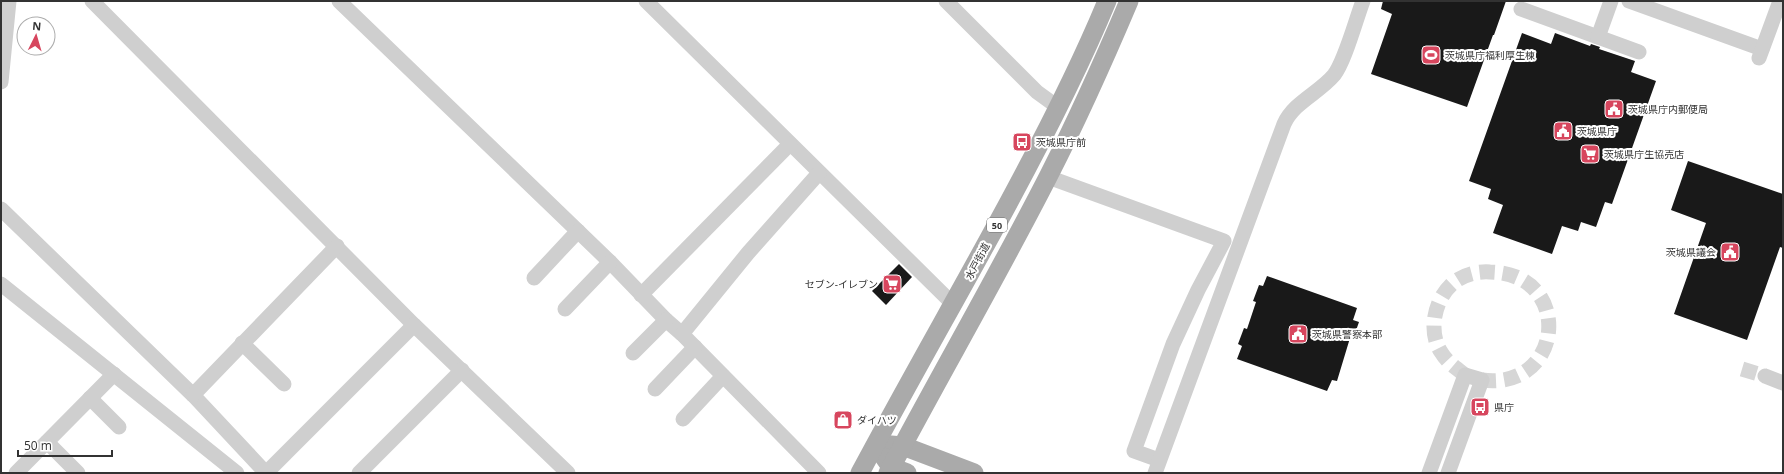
<svg xmlns="http://www.w3.org/2000/svg" width="1784" height="474" font-family="'Open Sans','Noto Sans JP',sans-serif">
	<style>
		.building { fill: #191919 }
		.lines { fill: none; stroke-linecap: round; stroke-linejoin: round }
		.minor-tunnel { stroke: #d6d6d6; stroke-width: 15; stroke-dasharray: 15 8; stroke-linecap: butt }
		.minor { stroke: #cfcfcf; stroke-width: 15 }
		.major { stroke: #aaa; stroke-width: 19 }
		.labels { text-anchor: middle; dominant-baseline: central; stroke-width: 4; stroke-linejoin: round; paint-order: stroke }
		.shield { fill: #fff; stroke: #707070; stroke-width: 1 }
		.shield-label { font-size: 9px; font-weight: bold; fill: #323232 }
		.poi-label { font-size: 10px; fill: #323232; stroke: #fff; text-anchor: start }
		.street-label { font-size: 10px; fill: #323232; stroke: #fff }
	</style>
	<rect width="100%" height="100%" fill="#fff"/>
	<g class="building">
		<polygon points="1383,1 1506,1 1494,35 1493,35 1467,107 1371,74 1392,14 1381,9"/>
		<polygon points="1522,33 1551,44 1555,33 1590,46 1591,44 1600,47 1599,49 1635,61 1631,72 1656,81 1612,204 1605,202 1596,227 1581,222 1578,231 1562,226 1552,254 1493,233 1503,205 1488,199 1491,189 1469,181"/>
		<polygon points="1688,161 1783,194 1783,248 1780,247 1747,340 1674,314 1706,223 1671,210"/>
		<polygon points="899,264 912,277 886,305 872,291"/>
		<polygon points="1267,276 1357,308 1353,320 1359,322 1353,339 1350,338 1337,381 1332,380 1327,391 1237,359 1242,346 1238,344 1244,328 1247,329 1256,302 1253,301 1259,285 1263,286"/>
	</g>
	<g class="lines">
		<g class="minor-tunnel">
			<polyline points="1742,369 1765,376"/>
			<path d="M1465 375C1456 368 1447 362 1441 352 1428 332 1434 301 1451 285 1461 275 1477 271 1490 272 1574 273 1565 391 1482 380"/>
		</g>
		<g class="minor">
			<polyline points="92,1 414,325 568,473"/>
			<polyline points="339,1 610,262 666,320 682,334 819,473"/>
			<polyline points="646,1 954,305"/>
			<polyline points="946,1 1037,92 1059,108"/>
			<polyline points="1629,1 1762,49"/>
			<polyline points="1521,9 1639,52"/>
			<polyline points="1598,37 1611,1"/>
			<polyline points="1759,58 1780,1"/>
			<polyline points="1,82 9,1"/>
			<polyline points="1048,177 1224,241 1198,290 1173,344 1134,451 1159,460"/>
			<polyline points="1,209 193,395 266,473"/>
			<polyline points="534,278 578,231"/>
			<polyline points="1,284 237,473"/>
			<polyline points="641,295 790,144"/>
			<polyline points="565,309 610,262"/>
			<polyline points="682,334 748,253 819,173"/>
			<polyline points="242,343 284,384"/>
			<polyline points="633,353 666,320"/>
			<polyline points="1765,376 1783,383"/>
			<polyline points="655,389 695,347"/>
			<polyline points="193,395 337,246"/>
			<polyline points="90,398 119,427"/>
			<polyline points="683,419 723,376"/>
			<polyline points="47,442 78,473"/>
			<polyline points="16,473 114,374"/>
			<polyline points="266,473 414,325"/>
			<polyline points="359,473 462,370"/>
			<path d="M1155 473 1284 124C1294 102 1319 93 1334 75 1345 61 1356 19 1363 1"/>
			<polyline points="1429,473 1465,375 1482,380 1448,473"/>
		</g>
		<g class="major">
			<polyline points="891,445 903,446 974,473"/>
			<polyline points="884,457 891,467 907,473"/>
			<path d="M860 473C909 381 961 291 1010 200 1045 135 1079 69 1107 1"/>
			<path d="M888 473C941 373 998 275 1049 175 1078 118 1104 60 1129 1"/>
		</g>
	</g>
	<defs>
		<g id="stadium-square" transform="scale(1)"><rect x="-9" y="-9" width="18" height="18" rx="4" fill="#d7465e" stroke="#fff"/><path d="M0-5a6.5 5 0 1 0 0 10a6.5 5 0 1 0 0-10ZM-3.5-1.8h7v3.6h-7Z" fill="#fff"/></g>
		<g id="civic-square" transform="scale(1)"><rect x="-9" y="-9" width="18" height="18" rx="4" fill="#d7465e" stroke="#fff"/><path d="M-.6-6.5H3V-4.5H.6V-3L4-1V1h2V6H-6V1h2V-1L-.6-3ZM-1.2 2.5V6h2.4V2.5Z" fill="#fff"/></g>
		<g id="bus-square" transform="scale(1)"><rect x="-9" y="-9" width="18" height="18" rx="4" fill="#d7465e" stroke="#fff"/><path d="M-5-6H5V4H4V6H2V4H-2V6H-4V4H-5ZM-3.5-4V0h7V-4ZM-3.5 1.2v1.5H-2V1.2ZM2 1.2v1.5H3.5V1.2Z" fill="#fff"/></g>
		<g id="supermarket-square" transform="scale(1)"><rect x="-9" y="-9" width="18" height="18" rx="4" fill="#d7465e" stroke="#fff"/><path d="M-6-5.5h2.5l.6 2H6L4.5 2H-2.5L-4.4-4H-6ZM-1.5 3.2a1.3 1.3 0 1 0 .1 0ZM3 3.2a1.3 1.3 0 1 0 .1 0Z" fill="#fff"/></g>
		<g id="shop-square" transform="scale(1)"><rect x="-9" y="-9" width="18" height="18" rx="4" fill="#d7465e" stroke="#fff"/><path d="M-5-2.5h2.3a2.7 3.5 0 0 1 5.4 0H5L5.5 6h-11ZM-1.5-2.5h3a1.5 2.3 0 0 0-3 0Z" fill="#fff"/></g>
	</defs>
	<g fill-rule="evenodd">
		<use href="#stadium-square" x="1431" y="55"/>
		<use href="#civic-square" x="1614" y="109"/>
		<use href="#civic-square" x="1563" y="131"/>
		<use href="#bus-square" x="1022" y="142"/>
		<use href="#supermarket-square" x="1590" y="154"/>
		<use href="#civic-square" x="1730" y="252"/>
		<use href="#supermarket-square" x="892" y="284"/>
		<use href="#civic-square" x="1298" y="334"/>
		<use href="#bus-square" x="1480" y="407"/>
		<use href="#shop-square" x="843" y="420"/>
	</g>
	<g class="labels">
		<rect class="shield" x="987" y="218" width="20" height="14" rx="3"/>
		<g class="shield-label">
			<text x="997" y="225">50</text>
		</g>
		<g class="poi-label">
			<text x="1445" y="55">茨城県庁福利厚生棟</text>
			<text x="1628" y="109">茨城県庁内郵便局</text>
			<text x="1577" y="131">茨城県庁</text>
			<text x="1036" y="142">茨城県庁前</text>
			<text x="1604" y="154">茨城県庁生協売店</text>
			<text x="1716" y="252" text-anchor="end">茨城県議会</text>
			<text x="878" y="284" text-anchor="end">セブン-イレブン</text>
			<text x="1312" y="334">茨城県警察本部</text>
			<text x="1494" y="407">県庁</text>
			<text x="857" y="420">ダイハツ</text>
		</g>
		<g class="street-label">
			<text transform="translate(977 261) rotate(-62)">水戸街道</text>
		</g>
	</g>
	<rect width="1784" height="474" fill="none" stroke="#323232" stroke-width="4"/>
	<g transform="translate(36 36) rotate(5)"><circle r="19" fill="#ffffff" stroke="#adadad"/>
	<path d="M0-3L7 15L0 10L-7 15Z" fill="#d7465e"/>
	<text y="-6" font-size="11" font-weight="bold" text-anchor="middle" fill="#323232">N</text>
	</g>
	<path d="M18 450v6h94v-6" fill="none" stroke="#323232" stroke-width="2"/>
	<text x="24" y="450" font-size="12" fill="#323232" stroke="#ffffff" stroke-width="3" paint-order="stroke">50 m</text>
</svg>
